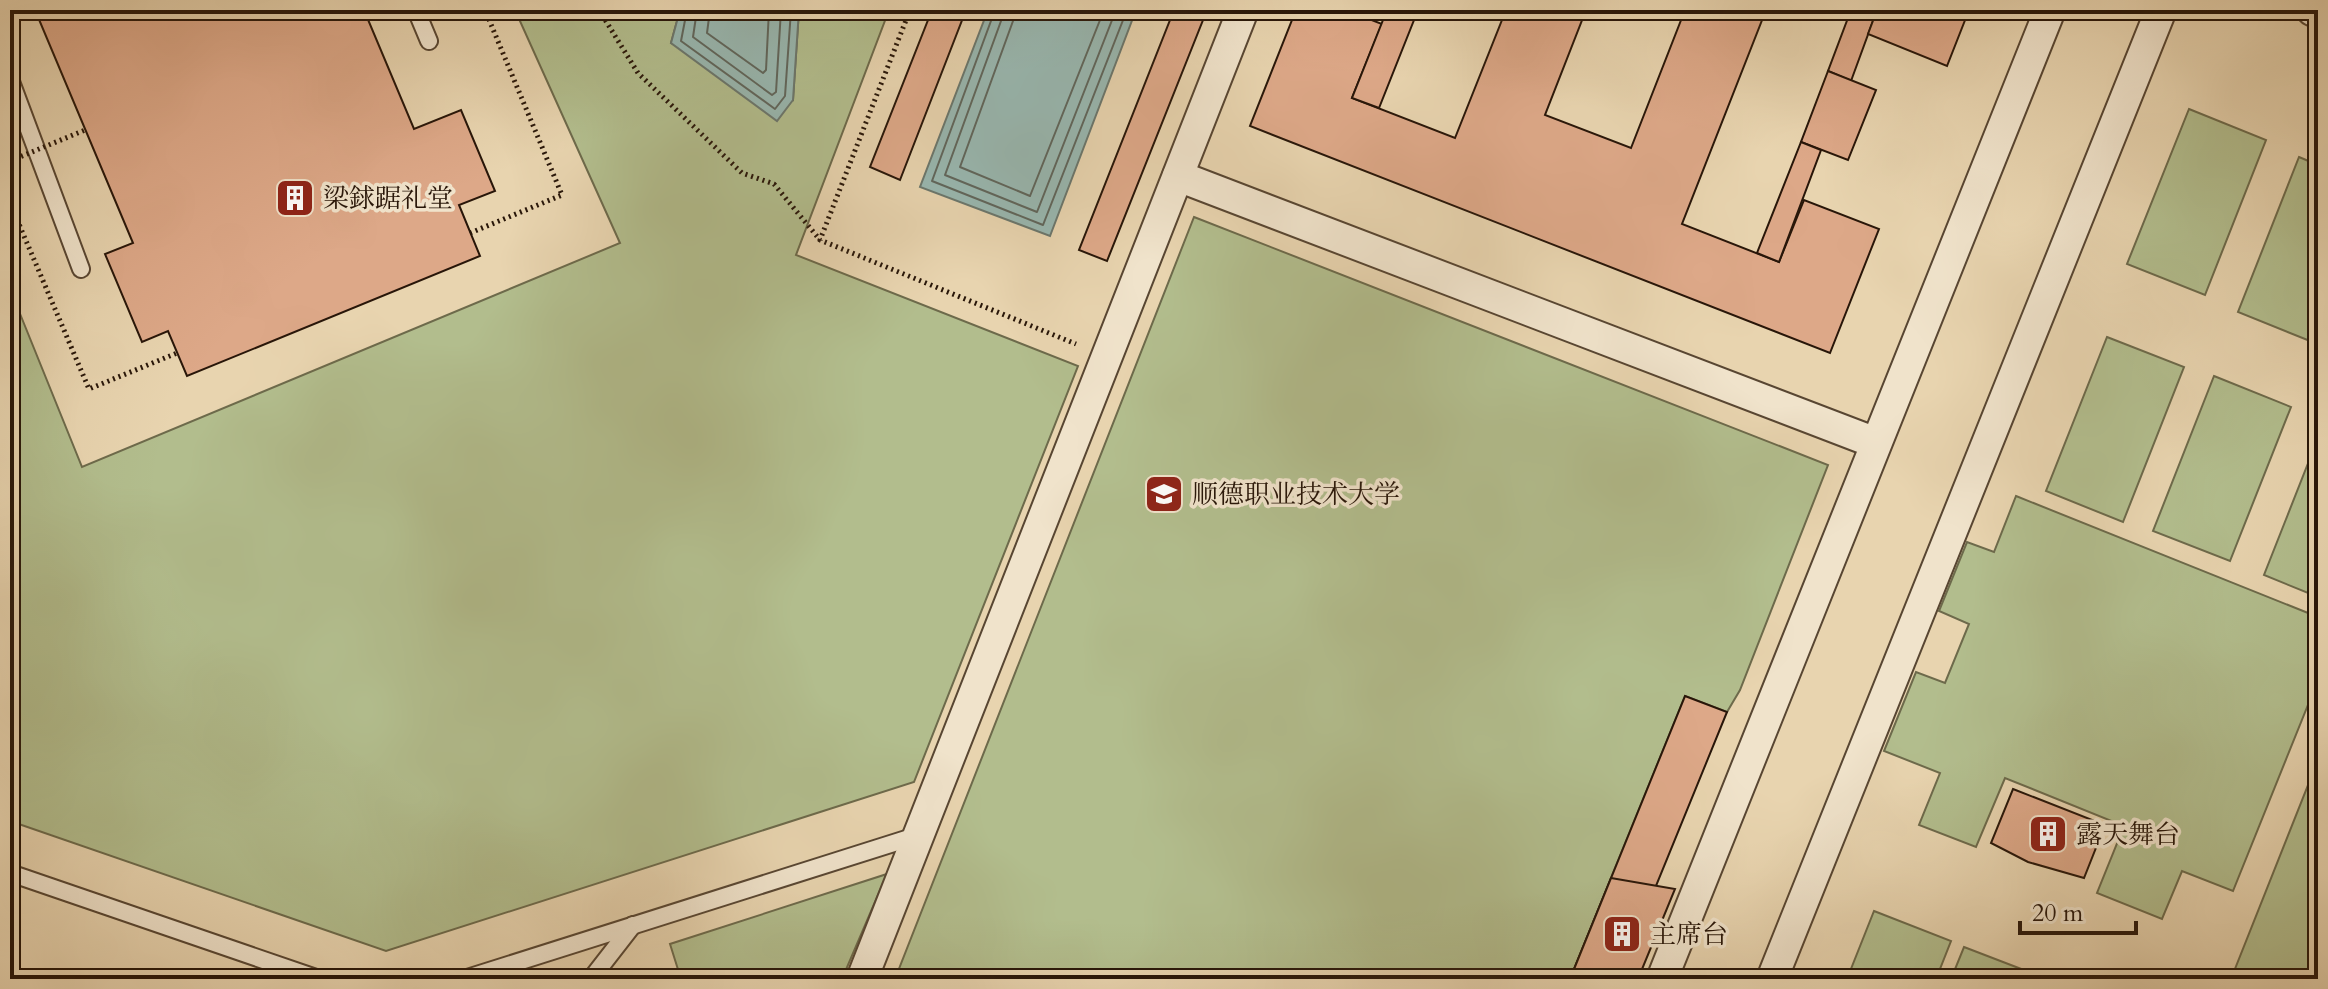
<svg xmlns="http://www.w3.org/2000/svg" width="2328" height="989" font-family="Cardo,'Noto Serif SC',serif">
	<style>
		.green { fill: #b2bd8d; stroke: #6d6a4b; stroke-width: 2 }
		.water { fill: #98b7b0; stroke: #6b776d; stroke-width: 2 }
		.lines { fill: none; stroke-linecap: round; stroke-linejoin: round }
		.shore { stroke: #60665c; stroke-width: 2 }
		.building { fill: #dda888; stroke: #281609; stroke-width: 2 }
		.lane-casing { stroke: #584632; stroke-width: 20 }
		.street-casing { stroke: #584632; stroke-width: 34 }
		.path { stroke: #281609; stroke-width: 5; stroke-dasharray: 2 4; stroke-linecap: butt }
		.lane { stroke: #f0e3cb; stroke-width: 16 }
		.street { stroke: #f0e3cb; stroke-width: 30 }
		.path-bridge { stroke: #281609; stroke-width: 5; stroke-dasharray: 2 4; stroke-linecap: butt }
		.labels { text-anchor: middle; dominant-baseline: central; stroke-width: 7; stroke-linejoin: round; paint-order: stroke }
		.poi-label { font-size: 26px; fill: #281609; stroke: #f0e3cb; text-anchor: start }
	</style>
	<rect width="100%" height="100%" fill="#e8d4af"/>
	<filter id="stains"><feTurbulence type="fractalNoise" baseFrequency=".0025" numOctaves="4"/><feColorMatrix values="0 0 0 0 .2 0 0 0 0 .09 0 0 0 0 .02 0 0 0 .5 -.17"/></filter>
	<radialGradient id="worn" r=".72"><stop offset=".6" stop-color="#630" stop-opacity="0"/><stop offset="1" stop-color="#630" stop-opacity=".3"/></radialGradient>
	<g class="green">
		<polygon points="515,10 680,10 671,43 793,100 799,10 889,10 796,255 1078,366 914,782 386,951 10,821 10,289 82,467 620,243"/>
		<polygon points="2189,109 2266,140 2205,295 2127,264"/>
		<polygon points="2299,157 2318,165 2315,343 2238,312"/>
		<polygon points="1194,217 1828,465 1740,690 1727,712 1685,696 1570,979 895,979"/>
		<polygon points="2107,337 2184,367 2123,522 2046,491"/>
		<polygon points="2214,376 2291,407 2230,561 2153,531"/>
		<polygon points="2318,438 2318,597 2264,575"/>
		<polygon points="2016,496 2318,617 2318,680 2233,891 2182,871 2162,919 2097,893 2124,826 2005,778 1976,847 1919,825 1940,773 1884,751 1916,672 1945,683 1969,624 1939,611 1967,542 1994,552"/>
		<polygon points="2318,760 2318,979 2231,979"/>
		<polygon points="887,874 842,979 681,979 670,944"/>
		<polygon points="1874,911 1951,941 1936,979 1847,979"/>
		<polygon points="1964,947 2042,977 2041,979 1951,979"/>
	</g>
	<g class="water">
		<polygon points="680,10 799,10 793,100 777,121 671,43"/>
		<polygon points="988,10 1136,10 1050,236 920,187"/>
	</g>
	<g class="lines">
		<g class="shore">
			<polyline points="687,10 681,41 775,109 785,96 791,10"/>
			<polyline points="697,10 693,37 772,95 776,92 781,10"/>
			<polyline points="710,10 707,33 763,73 766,70 769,10"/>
			<polyline points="995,10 932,181 1043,225 1127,10"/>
			<polyline points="1005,10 945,175 1037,212 1116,10"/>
			<polyline points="1017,10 960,167 1030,196 1104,10"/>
		</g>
	</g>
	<g class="building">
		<polygon points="35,10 364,10 414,129 461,110 495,191 459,205 480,256 187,376 168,331 142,342 105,254 133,243"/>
		<polygon points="932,10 966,10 900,180 870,167"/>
		<polygon points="1174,10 1207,10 1107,261 1079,250"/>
		<polygon points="1296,10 1346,10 1382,24 1352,98 1455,138 1506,10 1586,10 1545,115 1631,148 1685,10 1766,10 1682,224 1779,262 1804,200 1879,229 1830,353 1250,126"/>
		<polygon points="1387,10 1418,10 1379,108 1352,98"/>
		<polygon points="1851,10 1877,10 1851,81 1828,71"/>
		<polygon points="1877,10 1969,10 1947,66 1868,34"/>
		<polygon points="1828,71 1876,90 1848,160 1801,142"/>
		<polygon points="1801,142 1821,150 1779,262 1757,253"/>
		<polygon points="1685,696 1727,712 1618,979 1570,979"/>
		<polygon points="2013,789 2105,825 2084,878 2028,862 1991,843"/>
		<polygon points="1611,878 1675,889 1638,979 1570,979"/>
	</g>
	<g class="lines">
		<g class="lane-casing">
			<g id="lane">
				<polyline points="416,10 429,41"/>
				<polyline points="10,79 81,269"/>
				<polyline points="10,873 319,979"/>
				<polyline points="464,979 919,835"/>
				<polyline points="591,979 633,925"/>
			</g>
		</g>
		<g class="street-casing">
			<g id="street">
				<polyline points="2312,10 2318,13"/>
				<polyline points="1178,176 1876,443"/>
				<polyline points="862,979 1243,10"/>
				<polyline points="1662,979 2050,10"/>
				<polyline points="1772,979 2161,10"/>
			</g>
		</g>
		<g class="path">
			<polyline points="599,10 638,73 742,173 774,184 820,240"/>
			<polyline points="910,10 820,240 1076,344"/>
			<polyline points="365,12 369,10"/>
			<polyline points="10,203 89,389 177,353"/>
			<polyline points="470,233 562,195 485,10"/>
		</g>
		<use href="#lane" class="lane"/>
		<use href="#street" class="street"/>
		<polyline class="path-bridge" points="10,161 85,130"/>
	</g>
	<defs>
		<g id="building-square" transform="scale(2)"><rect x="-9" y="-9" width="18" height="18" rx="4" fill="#8f2418" stroke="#f0e3cb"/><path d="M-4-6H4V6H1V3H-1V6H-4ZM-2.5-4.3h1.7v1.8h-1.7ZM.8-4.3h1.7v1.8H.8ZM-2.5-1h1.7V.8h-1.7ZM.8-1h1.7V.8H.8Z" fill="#fff"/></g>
		<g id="university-square" transform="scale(2)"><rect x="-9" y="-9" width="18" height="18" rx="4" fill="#8f2418" stroke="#f0e3cb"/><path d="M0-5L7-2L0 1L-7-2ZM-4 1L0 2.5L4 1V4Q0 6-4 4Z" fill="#fff"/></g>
	</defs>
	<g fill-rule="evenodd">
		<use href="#building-square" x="295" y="198"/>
		<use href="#university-square" x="1164" y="494"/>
		<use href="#building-square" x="2048" y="834"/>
		<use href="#building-square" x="1622" y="934"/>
	</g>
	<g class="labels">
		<g class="poi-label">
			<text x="323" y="198">梁銶踞礼堂</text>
			<text x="1192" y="494">顺德职业技术大学</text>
			<text x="2076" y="834">露天舞台</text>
			<text x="1650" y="934">主席台</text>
		</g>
	</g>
	<rect width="2328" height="989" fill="none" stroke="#e8d4af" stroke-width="40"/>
	<rect x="12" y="12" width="2304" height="965" fill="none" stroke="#281609" stroke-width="4"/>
	<rect x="20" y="20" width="2288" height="949" fill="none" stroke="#281609" stroke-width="2"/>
	<path d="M2020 921v12h116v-12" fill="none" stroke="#281609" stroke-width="4"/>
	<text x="2032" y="921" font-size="24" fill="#281609" stroke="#f0e3cb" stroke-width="6" paint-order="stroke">20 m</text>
	<rect width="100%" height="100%" filter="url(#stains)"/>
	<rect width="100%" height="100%" fill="url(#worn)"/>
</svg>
